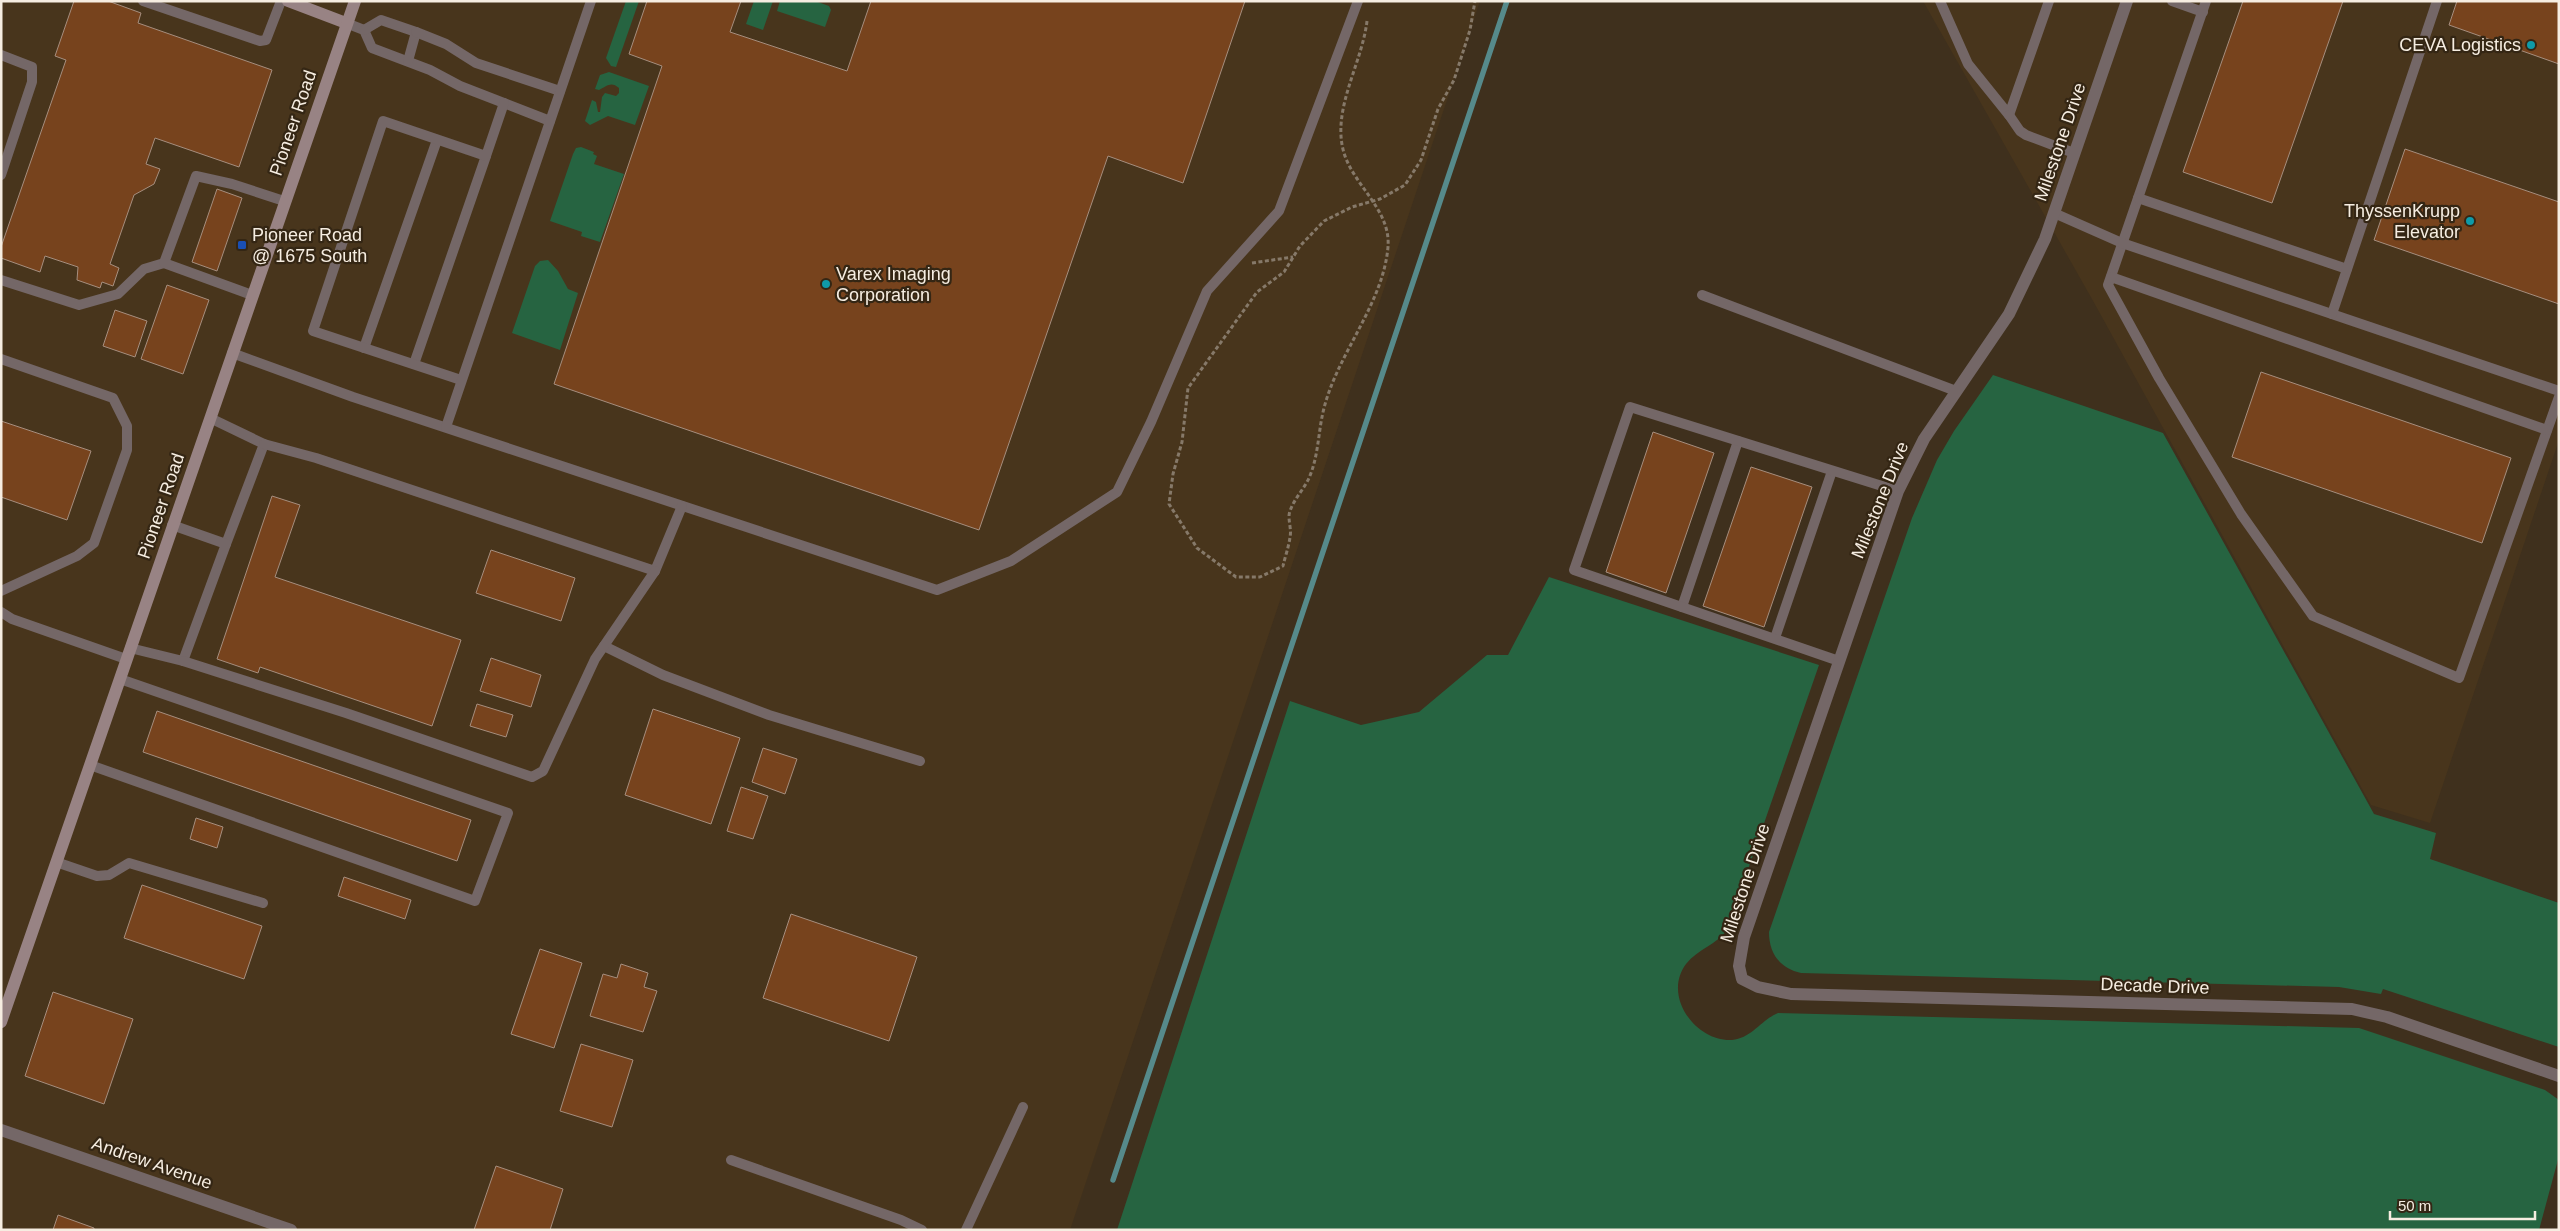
<svg xmlns="http://www.w3.org/2000/svg" width="2560" height="1231" font-family="Helvetica,sans-serif">
	<style>
		.built { fill: #48351c }
		.green { fill: #266441 }
		.lines { fill: none; stroke-linecap: round; stroke-linejoin: round }
		.stream { stroke: #568a8b; stroke-width: 5.5 }
		.building { fill: #77431d; stroke: #a68e7e }
		.path { stroke: #867969; stroke-width: 3; stroke-dasharray: 4 2.5; stroke-linecap: butt }
		.lane { stroke: #746767; stroke-width: 10 }
		.street { stroke: #746767; stroke-width: 12 }
		.secondary { stroke: #988384; stroke-width: 12 }
		.culture-dot { fill: #0f9aa8; stroke: #342614; stroke-width: 2 }
		.transit-dot { fill: #1a4fb4; stroke: #342614; stroke-width: 2 }
		.labels { text-anchor: middle; dominant-baseline: central; stroke-width: 4.5; stroke-linejoin: round; paint-order: stroke }
		.poi-label { font-size: 18px; fill: #f6ede1; stroke: #342614; text-anchor: end }
		.street-label { font-size: 18px; fill: #f6ede1; stroke: #342614 }
	</style>
	<rect width="100%" height="100%" fill="#3f301d"/>
	<g class="built">
		<polygon points="1,1 1480,1 1070,1230 1,1230"/>
		<polygon points="1923,1 2559,1 2559,440 2430,823 2371,805 2092,299"/>
	</g>
	<g class="green">
		<polygon points="626,1 639,1 616,67 611,66 606,58"/>
		<polygon points="754,1 773,1 763,30 746,24"/>
		<polygon points="780,1 815,1 829,6 831,10 825,27 777,11"/>
		<path d="M609 72 649 86 635 125 608 116 590 125 585 121 592 100 596 102 598 112H600L602 97 605 93 616 96 619 93V88C611 81 607 86 599 90L595 89 600 75Z"/>
		<polygon points="581,147 594,152 593,154 597,156 594,164 624,174 600,242 581,236 582,232 550,221 573,154 576,148"/>
		<polygon points="548,260 558,271 568,289 578,293 560,350 512,333 535,266 540,261"/>
		<path d="M1993 375 2163 433 2374 814 2436 833 2430 859 2559 903V1047L2383 989 2381 994 2339 987 1801 973C1780 968 1769 954 1769 932L1912 518 1937 460 1954 431Z"/>
		<path d="M1549 577 1819 665 1727 930C1716 945 1698 949 1686 964 1662 996 1696 1042 1732 1040 1752 1038 1761 1020 1778 1013L2359 1028 2545 1090 2559 1100V1156L2539 1230H1117L1290 701 1361 725 1419 712 1487 655H1508Z"/>
	</g>
	<g class="lines">
		<polyline class="stream" points="1113,1180 1507,1"/>
	</g>
	<g class="building">
		<polygon points="74,1 108,1 141,13 138,23 272,70 239,167 155,138 146,164 160,169 154,184 134,195 110,264 119,268 113,286 102,282 100,288 77,280 78,267 45,256 40,272 1,258 1,247 66,60 55,56"/>
		<polygon points="647,1 741,1 730,32 847,71 871,1 1245,1 1183,183 1108,156 979,530 554,384 662,66 629,54"/>
		<polygon points="2243,1 2343,1 2272,203 2183,172"/>
		<polygon points="2457,1 2559,1 2559,64 2449,25"/>
		<polygon points="2405,149 2559,202 2559,304 2374,240"/>
		<polygon points="217,189 242,198 217,271 192,262"/>
		<polygon points="167,285 209,300 183,374 141,359"/>
		<polygon points="115,310 147,321 135,357 103,346"/>
		<polygon points="2261,372 2511,458 2482,543 2232,457"/>
		<polygon points="1,421 91,451 67,520 1,497"/>
		<polygon points="1653,432 1714,453 1666,593 1606,572"/>
		<polygon points="1751,467 1812,487 1764,627 1703,606"/>
		<polygon points="272,496 300,505 275,577 461,640 432,726 260,667 258,673 217,659"/>
		<polygon points="491,550 575,578 561,621 476,593"/>
		<polygon points="491,658 541,675 531,707 480,691"/>
		<polygon points="477,704 513,715 506,737 470,726"/>
		<polygon points="653,709 740,738 711,824 625,795"/>
		<polygon points="157,711 471,820 457,861 143,752"/>
		<polygon points="763,748 797,759 785,794 752,782"/>
		<polygon points="741,787 768,796 753,839 727,831"/>
		<polygon points="196,818 223,827 217,848 190,839"/>
		<polygon points="344,877 411,900 405,919 338,896"/>
		<polygon points="142,885 262,926 244,979 124,938"/>
		<polygon points="791,914 917,957 889,1041 763,998"/>
		<polygon points="540,949 582,963 554,1048 511,1034"/>
		<polygon points="621,964 648,973 644,987 657,991 643,1032 590,1016 603,974 617,978"/>
		<polygon points="53,992 133,1019 104,1104 25,1076"/>
		<polygon points="581,1044 633,1060 612,1127 560,1111"/>
		<polygon points="496,1166 563,1189 550,1230 474,1230"/>
		<polygon points="58,1215 94,1228 94,1230 53,1230"/>
	</g>
	<g class="lines">
		<g class="path">
			<path d="M1367 21C1362 64 1331 110 1344 153 1354 186 1391 210 1388 247 1383 304 1338 353 1324 408 1318 431 1319 455 1309 478 1304 489 1294 499 1290 511 1287 518 1292 529 1290 537 1289 546 1285 557 1283 566L1260 577H1236L1197 548 1169 504 1173 474 1182 442 1188 388 1257 292 1284 272 1300 246 1324 221 1352 207 1380 199 1405 185 1421 160 1438 109 1454 80 1470 30 1475 1"/>
			<polyline points="1252,263 1293,257"/>
		</g>
		<g class="lane">
			<polyline points="143,1 260,41 266,40 281,1"/>
			<polyline points="1940,1 1968,64 2009,115 2049,1"/>
			<polyline points="2172,1 2203,12"/>
			<polyline points="2206,1 2108,285 2159,378 2241,514 2313,616 2459,678 2559,397"/>
			<polyline points="346,23 364,30 372,48 430,70 460,86 550,121"/>
			<polyline points="364,30 381,20 416,32 408,61"/>
			<polyline points="416,32 446,44 476,63 560,91"/>
			<polyline points="1,55 32,67 32,82 1,175"/>
			<polyline points="2009,115 2020,131 2026,135 2074,153"/>
			<polyline points="2138,198 2347,269"/>
			<polyline points="2054,213 2122,243 2559,391"/>
			<polyline points="2111,277 2547,430"/>
			<polyline points="1,280 79,305 118,294 144,269 164,263"/>
			<polyline points="252,295 164,263 196,176 232,184 284,201"/>
			<polyline points="1702,295 1956,391"/>
			<polyline points="2332,314 2437,1"/>
			<polyline points="364,348 437,140"/>
			<polyline points="232,353 353,397 937,590 1011,561 1117,492 1151,422 1207,291 1279,211 1358,1"/>
			<polyline points="1,359 113,398 127,426 127,450 94,543 77,556 1,591"/>
			<polyline points="414,364 486,156"/>
			<polyline points="461,380 313,331 383,121 486,156 504,103"/>
			<polyline points="210,418 264,444 226,544"/>
			<polyline points="446,427 591,1"/>
			<polyline points="264,444 316,458 655,571 682,506"/>
			<polyline points="1682,607 1738,441"/>
			<polyline points="1,612 12,619 126,659"/>
			<polyline points="1775,638 1832,471"/>
			<polyline points="604,646 663,675 769,715 920,761"/>
			<polyline points="130,648 183,661 226,544 172,525"/>
			<polyline points="183,661 346,713 532,777 543,771 595,659 655,571"/>
			<polyline points="1839,661 1574,570 1630,407 1898,491"/>
			<polyline points="90,765 475,901 508,813 120,679"/>
			<polyline points="56,862 97,876 109,875 129,863 263,903"/>
			<polyline points="731,1160 901,1220 922,1230"/>
			<polyline points="966,1230 1023,1107"/>
		</g>
		<g class="street">
			<polyline points="2127,1 2045,239 2009,314 1924,439 1898,491 1744,937 1739,966 1742,979 1758,987 1791,994 2352,1009 2387,1017 2559,1076"/>
			<polyline points="1,1130 291,1230"/>
		</g>
		<g class="secondary">
			<polyline points="288,1 346,23"/>
			<polyline points="1,1022 355,1"/>
		</g>
	</g>
	<g class="culture-dot">
		<circle cx="2531" cy="45" r="5"/>
		<circle cx="2470" cy="221" r="5"/>
		<circle cx="826" cy="284" r="5"/>
	</g>
	<rect class="transit-dot" x="237" y="240" width="10" height="10" rx="2.5"/>
	<g class="labels">
		<g class="poi-label">
			<text x="2521" y="45">CEVA Logistics</text>
			<text x="2460" y="211">ThyssenKrupp<tspan x="2460" dy="21">Elevator</tspan></text>
			<text x="252" y="235" text-anchor="start">Pioneer Road<tspan x="252" dy="21">@ 1675 South</tspan></text>
			<text x="836" y="274" text-anchor="start">Varex Imaging<tspan x="836" dy="21">Corporation</tspan></text>
		</g>
		<g class="street-label">
			<text transform="translate(293 123) rotate(-71)">Pioneer Road</text>
			<text transform="translate(2060 142) rotate(-71)">Milestone Drive</text>
			<text transform="translate(1880 500) rotate(-68)">Milestone Drive</text>
			<text transform="translate(161 506) rotate(-71)">Pioneer Road</text>
			<text transform="translate(1745 883) rotate(-72)">Milestone Drive</text>
			<text transform="translate(2155 986) rotate(2)">Decade Drive</text>
			<text transform="translate(152 1163) rotate(19)">Andrew Avenue</text>
		</g>
	</g>
	<rect width="2560" height="1231" fill="none" stroke="#f6ede1" stroke-width="5"/>
	<path d="M2390 1211v8h145v-8" fill="none" stroke="#f6ede1" stroke-width="2.5"/>
	<text x="2398" y="1211" font-size="15" fill="#f6ede1" stroke="#342614" stroke-width="4" paint-order="stroke">50 m</text>
</svg>
